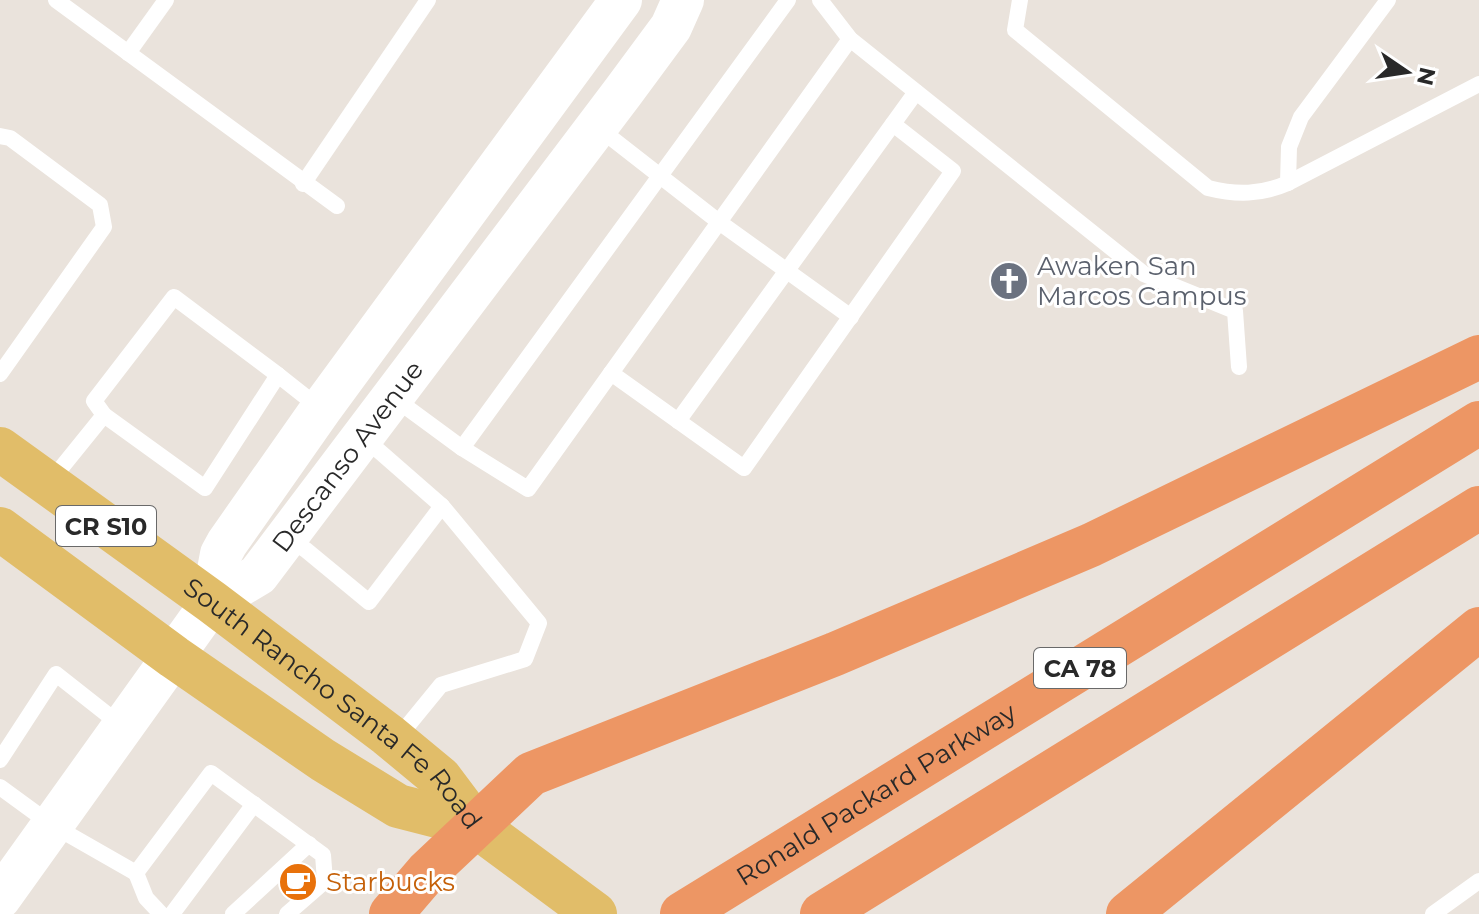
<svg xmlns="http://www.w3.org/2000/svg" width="1479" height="914" font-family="Montserrat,sans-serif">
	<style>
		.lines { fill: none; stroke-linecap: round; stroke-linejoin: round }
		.service { stroke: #fff; stroke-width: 16 }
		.tertiary { stroke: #fff; stroke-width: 42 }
		.primary { stroke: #e1bd69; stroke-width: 44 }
		.motorway { stroke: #ed9664; stroke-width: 44 }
		.labels { text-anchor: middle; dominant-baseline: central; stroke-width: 6; stroke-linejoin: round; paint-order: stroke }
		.shield { fill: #fff; stroke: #696969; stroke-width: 2 }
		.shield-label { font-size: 24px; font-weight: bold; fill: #292929 }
		.worship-label { font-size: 26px; fill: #5b616d; stroke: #fff; text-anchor: start }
		.street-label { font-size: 26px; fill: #292929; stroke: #fff }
		.food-label { font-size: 26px; fill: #c56008; stroke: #fff; text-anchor: start }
	</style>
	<rect width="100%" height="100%" fill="#eae3dc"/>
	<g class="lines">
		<g class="service">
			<polyline points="56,0 337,206"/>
			<polyline points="820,0 850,39 1144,274 1235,311 1239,367"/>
			<path d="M1020 0 1015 30 1208 188C1236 195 1261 195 1288 183L1289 147 1301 117 1388 0"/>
			<polyline points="128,53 166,0"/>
			<polyline points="596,126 719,222 851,317"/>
			<polyline points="0,136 10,138 100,205 104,227 0,374"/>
			<polyline points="1288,183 1479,84"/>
			<polyline points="303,184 428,0"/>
			<polyline points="611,373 744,468 953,171 893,124"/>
			<polyline points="394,398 462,448 788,0"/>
			<polyline points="104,415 94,401 174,297 278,375"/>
			<polyline points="678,421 916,92"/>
			<polyline points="462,448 528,489 850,39"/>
			<polyline points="49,483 104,415 205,488 278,375 321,409"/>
			<polyline points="288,538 306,550 369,602 442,506 363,437"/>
			<polyline points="396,740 441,685 525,659 539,623 442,506"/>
			<polyline points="0,760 56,674 122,726"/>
			<polyline points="0,787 52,825 136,873 211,773 323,855 325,881 287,914"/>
			<polyline points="136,873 146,898 161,914"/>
			<polyline points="172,914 254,804"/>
			<polyline points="233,914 309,844"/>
			<polyline points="1433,914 1479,881"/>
		</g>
		<g class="tertiary">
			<polyline points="212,602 221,554 227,543 321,409 621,0"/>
			<path id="s1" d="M0 898 212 602 258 575 623 92 671 27 683 0"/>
		</g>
		<g class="primary">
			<path id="s2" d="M0 449 212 602 388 735 440 778 476 826 595 914"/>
			<polyline points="0,529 174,657 323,760 398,806 476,826"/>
		</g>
		<g class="motorway">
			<polyline points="391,914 427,872 531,774 835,654 1091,545 1479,357"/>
			<path id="s3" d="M682 914 1479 423"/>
			<polyline points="822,914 1479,508"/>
			<polyline points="1128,914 1479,629"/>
		</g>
	</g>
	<defs>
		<g id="church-disc" transform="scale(2)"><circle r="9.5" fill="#6b7280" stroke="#fff"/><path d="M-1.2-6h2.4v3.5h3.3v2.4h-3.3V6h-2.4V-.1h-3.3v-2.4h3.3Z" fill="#fff"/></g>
		<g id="cafe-disc" transform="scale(2)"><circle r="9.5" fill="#e8710a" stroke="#fff"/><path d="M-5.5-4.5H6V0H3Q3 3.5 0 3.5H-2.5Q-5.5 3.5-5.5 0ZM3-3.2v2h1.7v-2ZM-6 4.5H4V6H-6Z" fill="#fff"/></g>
	</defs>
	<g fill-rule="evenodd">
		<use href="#church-disc" x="1009" y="281"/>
		<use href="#cafe-disc" x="298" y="882"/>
	</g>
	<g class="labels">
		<g class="shield">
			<rect x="56" y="506" width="100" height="40" rx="6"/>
			<rect x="1034" y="648" width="92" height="40" rx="6"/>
		</g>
		<g class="shield-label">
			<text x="106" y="526">CR S10</text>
			<text x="1080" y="668">CA 78</text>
		</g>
		<g class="worship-label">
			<text x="1037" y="266">Awaken San<tspan x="1037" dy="30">Marcos Campus</tspan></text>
		</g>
		<g class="street-label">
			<text stroke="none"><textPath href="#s1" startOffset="566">Descanso Avenue</textPath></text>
			<text stroke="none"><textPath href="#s2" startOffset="420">South Rancho Santa Fe Road</textPath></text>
			<text stroke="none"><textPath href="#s3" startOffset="228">Ronald Packard Parkway</textPath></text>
		</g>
		<g class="food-label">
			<text x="326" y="882">Starbucks</text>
		</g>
	</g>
	<g transform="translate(1407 72) rotate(103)" stroke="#ffffff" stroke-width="6" paint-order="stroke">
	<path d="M0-6L14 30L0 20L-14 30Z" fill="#292929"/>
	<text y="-12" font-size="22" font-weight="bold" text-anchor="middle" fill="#292929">N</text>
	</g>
</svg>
